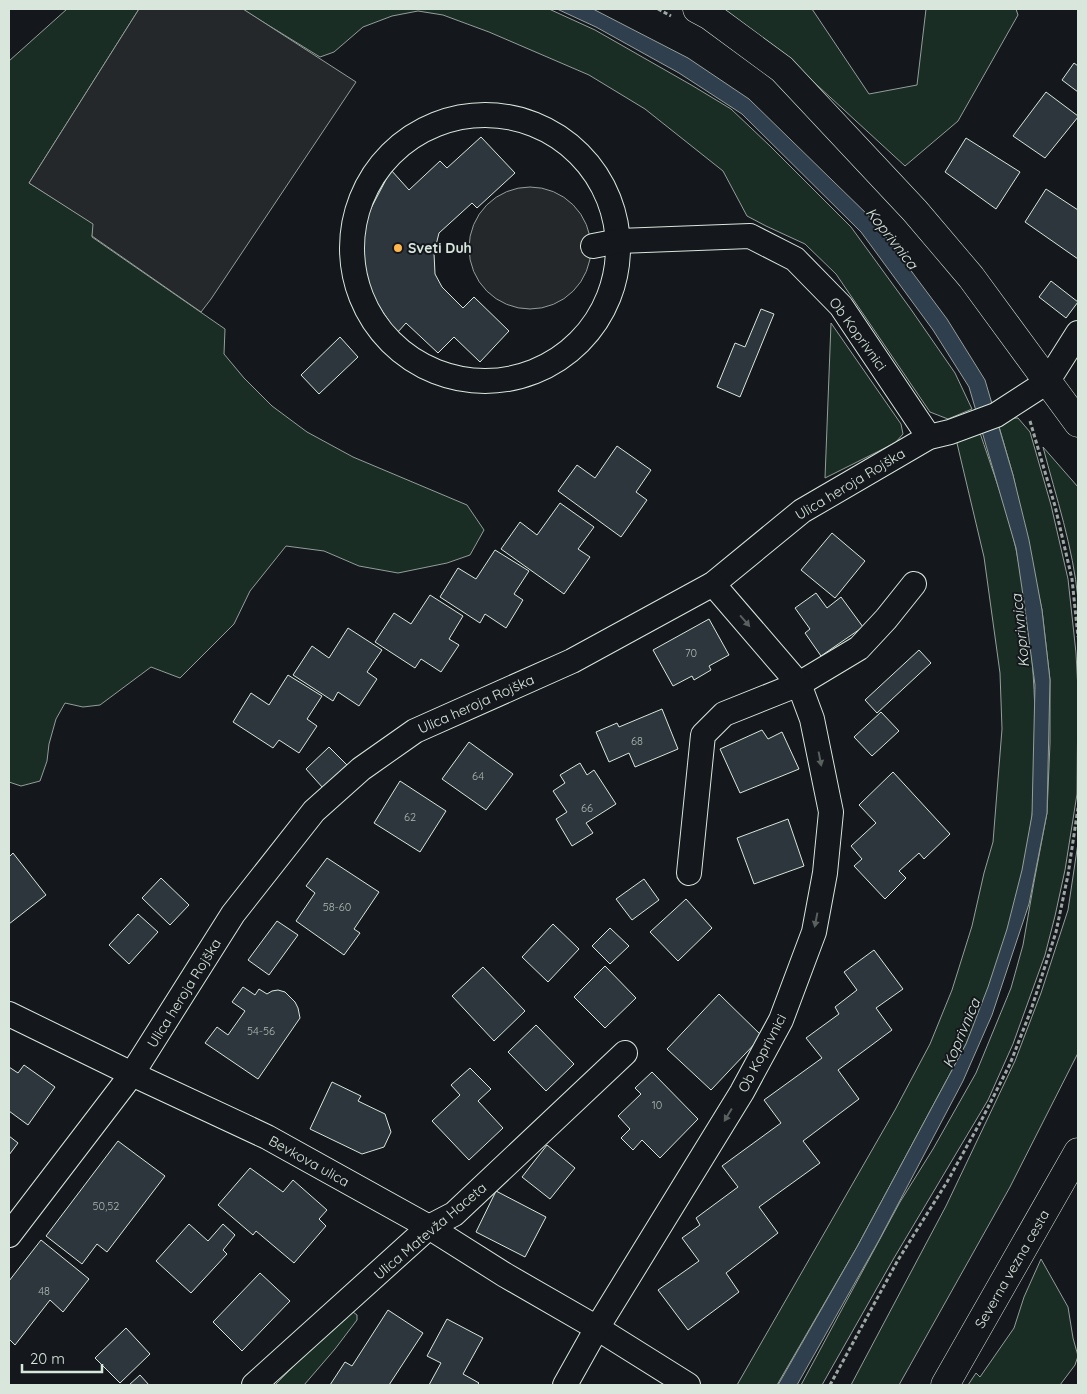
<svg xmlns="http://www.w3.org/2000/svg" width="1087" height="1394" font-family="Quicksand,sans-serif">
	<style>
		.green { fill: #1a2d24; stroke: #939e99 }
		.parking { fill: #24282b; stroke: #939e99 }
		.water { fill: #2f3f4d; stroke: #939e99 }
		.building { fill: #2c363c; stroke: #d8e6dc }
		.lines { fill: none; stroke-linecap: round; stroke-linejoin: round }
		.street-casing { stroke: #d8e6dc; stroke-width: 26 }
		.secondary-casing { stroke: #d8e6dc; stroke-width: 29 }
		.path { stroke: #9da8a2; stroke-width: 3; stroke-dasharray: 4 2.5; stroke-linecap: butt }
		.street { stroke: #14181c; stroke-width: 24 }
		.secondary { stroke: #14181c; stroke-width: 28 }
		.oneway { fill: #59605f }
		.poi-dot { fill: #ffb74d; stroke: #14181c; stroke-width: 2 }
		.labels { text-anchor: middle; dominant-baseline: central; stroke-width: 4; stroke-linejoin: round; paint-order: stroke }
		.number-label { font-size: 11px; fill: #adbab4 }
		.poi-label { font-size: 14px; font-weight: bold; fill: #d8e6dc; stroke: #14181c; text-anchor: start }
		.street-label { font-size: 14px; fill: #d8e6dc; stroke: #14181c }
		.water-label { font-size: 15px; font-style: italic; fill: #d8e6dc; stroke: #14181c }
	</style>
	<rect width="100%" height="100%" fill="#14181c"/>
	<g class="green">
		<polygon points="67,9 139,9 29,183 94,224 92,237 225,329 224,354 244,378 272,406 307,432 353,457 467,505 484,530 470,555 447,563 398,573 359,566 324,551 286,546 250,591 234,624 180,678 151,667 100,705 83,707 65,703 56,719 49,744 47,761 40,781 21,786 9,782 9,61"/>
		<polygon points="242,9 549,9 595,30 693,86 731,109 770,146 851,227 910,308 955,373 972,409 948,419 930,412 836,274 805,244 766,226 747,216 723,171 645,109 589,75 489,32 443,15 418,11 392,16 363,27 334,52 320,57"/>
		<polygon points="719,9 812,9 869,94 917,85 926,9 1016,9 1018,15 958,121 905,166 781,52"/>
		<polygon points="831,323 901,424 903,434 895,443 825,478"/>
		<polygon points="1011,418 1018,418 1030,432 1051,505 1068,579 1076,653 1078,690 1077,794 1065,870 1055,916 1045,955 1013,1044 988,1100 894,1258 822,1385 801,1385 900,1202 933,1149 976,1073 1011,988 1023,945 1034,882 1047,813 1050,743 1050,680 1042,610 1013,475 998,423"/>
		<path d="M979 430C992 469 1007 509 1016 549 1031 623 1038 699 1034 774 1033 788 1034 802 1032 816 1022 892 997 974 966 1044L857 1247 777 1385H737L895 1110 930 1044 952 990 972 926 984 873 993 842 1002 729 1000 673 984 557 956 439Z"/>
		<path d="M1043 447 1078 487V599C1073 547 1056 497 1043 447Z"/>
		<polygon points="1078,843 1078,1053 1010,1187 899,1385 851,1385 946,1206 1015,1061 1041,993 1068,910"/>
		<polygon points="1041,1259 1068,1307 1073,1338 1078,1356 1075,1365 1060,1385 968,1385 976,1373 980,1377 1014,1328 1024,1297"/>
		<polygon points="353,1312 357,1315 357,1320 335,1349 304,1385 275,1385 315,1344 345,1316"/>
	</g>
	<g class="parking">
		<polygon points="139,9 243,9 356,82 211,299 201,312 92,236 93,224 29,183"/>
		<circle cx="530" cy="248" r="61"/>
	</g>
	<polygon class="water" points="557,9 593,9 688,58 749,99 874,221 947,319 985,380 1013,475 1029,540 1042,610 1050,680 1047,813 1029,904 992,1015 963,1081 878,1242 797,1385 778,1385 857,1247 966,1044 988,987 1007,929 1022,870 1032,815 1035,685 1024,602 1016,548 969,387 933,330 861,232 742,114 679,73 596,27"/>
	<g class="building">
		<polygon points="1074,63 1078,66 1078,92 1062,80"/>
		<polygon points="1046,92 1078,116 1078,117 1045,158 1013,136"/>
		<polygon points="481,137 515,173 477,208 472,203 439,233 434,253 435,274 442,287 463,308 474,297 509,331 480,362 454,337 438,353 406,323 397,333 368,290 361,265 360,244 368,214 391,170 409,190 440,161 447,168"/>
		<polygon points="966,138 1020,172 996,209 945,172"/>
		<polygon points="1046,189 1078,210 1078,259 1025,222"/>
		<polygon points="1051,281 1078,302 1066,318 1039,297"/>
		<polygon points="761,309 774,314 740,397 717,387 735,343 745,347"/>
		<polygon points="340,337 358,357 319,394 301,375"/>
		<polygon points="617,446 651,470 636,492 647,500 621,537 558,491 577,465 595,478"/>
		<polygon points="560,503 594,527 578,549 590,557 564,594 501,549 520,522 537,535"/>
		<polygon points="832,533 865,561 835,598 801,570"/>
		<polygon points="495,550 529,571 514,594 523,600 506,628 485,614 480,623 440,597 458,568 476,579"/>
		<polygon points="816,593 827,608 841,597 863,627 821,656 805,633 810,629 795,608"/>
		<polygon points="430,595 463,616 449,639 459,645 441,672 421,659 415,668 375,642 394,613 411,624"/>
		<polygon points="709,619 729,655 709,666 711,670 694,680 692,676 673,686 653,650"/>
		<polygon points="348,628 382,650 367,672 377,679 359,706 338,692 333,701 293,675 312,646 329,658"/>
		<polygon points="919,650 931,663 877,713 865,700"/>
		<polygon points="288,675 322,696 307,719 317,726 299,753 279,740 273,748 233,722 251,693 269,705"/>
		<polygon points="662,709 678,749 635,767 629,753 609,762 596,732 617,723 619,727"/>
		<polygon points="881,712 899,731 872,756 854,737"/>
		<polygon points="762,730 768,739 782,732 799,769 740,793 720,749"/>
		<polygon points="469,742 513,774 486,810 442,779"/>
		<polygon points="329,747 347,765 323,788 306,769"/>
		<polygon points="580,763 587,775 594,770 616,804 586,823 593,833 572,846 556,819 567,812 553,791 565,783 560,775"/>
		<polygon points="893,772 950,834 924,859 919,853 899,871 906,878 885,899 854,866 862,859 851,846 876,823 859,805"/>
		<polygon points="400,781 446,811 420,852 374,823"/>
		<polygon points="788,819 804,866 754,884 737,838"/>
		<polygon points="13,853 46,895 9,924 9,857"/>
		<polygon points="327,858 379,892 354,929 360,933 344,955 296,921 315,893 306,886"/>
		<polygon points="161,878 189,905 170,925 142,898"/>
		<polygon points="644,879 659,900 632,920 616,899"/>
		<polygon points="686,899 712,928 678,961 650,932"/>
		<polygon points="138,914 158,932 129,964 109,945"/>
		<polygon points="277,921 298,935 269,975 248,960"/>
		<polygon points="553,924 579,949 548,982 522,957"/>
		<polygon points="610,928 629,946 610,964 592,946"/>
		<polygon points="874,950 903,989 876,1008 892,1030 838,1070 859,1099 803,1141 820,1163 759,1207 778,1233 726,1273 739,1292 688,1330 658,1290 699,1261 682,1238 700,1225 696,1218 738,1187 722,1166 781,1123 764,1100 822,1058 806,1038 839,1014 835,1007 857,990 844,972"/>
		<polygon points="605,966 636,998 605,1028 574,997"/>
		<polygon points="483,967 525,1011 494,1041 452,996"/>
		<polygon points="243,987 255,995 259,989 267,994 272,991 278,990 285,992 295,1002 298,1008 300,1018 258,1079 205,1043 217,1027 228,1035 245,1011 232,1002"/>
		<polygon points="719,994 762,1036 711,1090 667,1049"/>
		<polygon points="536,1025 574,1064 546,1091 508,1052"/>
		<polygon points="24,1065 55,1087 28,1125 9,1111 9,1067 18,1073"/>
		<polygon points="470,1068 491,1089 478,1101 503,1128 469,1160 432,1121 460,1095 451,1085"/>
		<polygon points="652,1072 698,1119 660,1158 642,1140 633,1150 621,1138 630,1129 618,1116 641,1094 635,1088"/>
		<polygon points="332,1082 361,1096 358,1101 385,1114 391,1132 384,1147 362,1154 310,1129"/>
		<polygon points="9,1136 18,1143 9,1155"/>
		<polygon points="118,1141 165,1176 107,1252 97,1244 82,1264 46,1236"/>
		<polygon points="547,1145 575,1168 550,1199 522,1177"/>
		<polygon points="250,1168 283,1192 293,1180 327,1210 319,1219 326,1226 294,1263 256,1231 253,1235 218,1205"/>
		<polygon points="496,1191 546,1217 525,1257 476,1232"/>
		<polygon points="189,1224 208,1241 223,1224 235,1235 223,1250 227,1254 191,1293 156,1261"/>
		<polygon points="41,1240 89,1279 63,1312 50,1300 15,1345 9,1339 9,1281"/>
		<polygon points="260,1273 290,1301 242,1351 213,1322"/>
		<polygon points="388,1310 423,1333 389,1385 330,1385 345,1362 352,1366"/>
		<polygon points="447,1319 483,1338 463,1374 479,1383 477,1385 429,1385 441,1363 427,1356"/>
		<polygon points="126,1328 150,1354 120,1383 95,1358"/>
		<polygon points="140,1375 149,1385 129,1385"/>
	</g>
	<g class="lines">
		<g class="street-casing">
			<g id="street">
				<circle cx="485" cy="248" r="133"/>
				<polyline points="593,246 619,241 750,236 795,259 841,306 929,437"/>
				<polyline points="689,873 703,735 724,714 799,684 859,648 886,619 914,584"/>
				<polyline points="9,1014 132,1074 267,1137 429,1227 505,1275 597,1328 688,1385"/>
				<polyline points="9,1235 132,1074 233,914 314,811 361,769 415,731 572,661 713,584 802,511 929,437 950,432 996,415 1047,382 1078,333"/>
				<polyline points="254,1385 429,1227 454,1214 625,1053"/>
				<polyline points="565,1385 597,1328 742,1092 781,1020 814,932 825,873 831,812 812,719 799,684 713,584"/>
			</g>
		</g>
		<g class="secondary-casing">
			<g id="secondary">
				<polyline points="697,9 710,16 782,69 915,211 971,277 1078,423"/>
				<polyline points="945,1385 1078,1152"/>
			</g>
		</g>
		<g class="path">
			<polyline points="658,9 671,16"/>
			<polyline points="1030,421 1055,506 1072,579 1078,637"/>
			<polyline points="830,1385 898,1260 947,1182 981,1121 1010,1064 1031,1010 1056,932 1068,875 1078,808"/>
		</g>
		<use href="#street" class="street"/>
		<use href="#secondary" class="secondary"/>
	</g>
	<defs><path id="oneway-solid" d="M-6-.8H1V-3.2L6.5 0L1 3.2V.8H-6Z" transform="scale(1.25)"/></defs>
	<g class="oneway">
		<use href="#oneway-solid" transform="translate(745 621) rotate(49)"/>
		<use href="#oneway-solid" transform="translate(820 759) rotate(79)"/>
		<use href="#oneway-solid" transform="translate(816 920) rotate(101)"/>
		<use href="#oneway-solid" transform="translate(728 1115) rotate(121)"/>
	</g>
	<circle class="poi-dot" cx="398" cy="248" r="5"/>
	<g class="labels">
		<g class="number-label">
			<text x="691" y="653">70</text>
			<text x="637" y="741">68</text>
			<text x="478" y="776">64</text>
			<text x="587" y="808">66</text>
			<text x="410" y="817">62</text>
			<text x="337" y="907">58-60</text>
			<text x="261" y="1031">54-56</text>
			<text x="657" y="1105">10</text>
			<text x="106" y="1206">50,52</text>
			<text x="44" y="1291">48</text>
		</g>
		<g class="poi-label">
			<text x="408" y="248">Sveti Duh</text>
		</g>
		<g class="street-label">
			<text transform="translate(858 334) rotate(54)">Ob Koprivnici</text>
			<text transform="translate(850 484) rotate(-31)">Ulica heroja Rojška</text>
			<text transform="translate(476 704) rotate(-24)">Ulica heroja Rojška</text>
			<text transform="translate(184 993) rotate(-58)">Ulica heroja Rojška</text>
			<text transform="translate(762 1053) rotate(-62)">Ob Koprivnici</text>
			<text transform="translate(309 1161) rotate(29)">Bevkova ulica</text>
			<text transform="translate(430 1231) rotate(-40)">Ulica Matevža Haceta</text>
			<text transform="translate(1012 1269) rotate(-60)">Severna vezna cesta</text>
		</g>
		<g class="water-label">
			<text transform="translate(892 238) rotate(52)">Koprivnica</text>
			<text transform="translate(1020 631) rotate(-96)">Koprivnica</text>
			<text transform="translate(961 1033) rotate(-67)">Koprivnica</text>
		</g>
	</g>
	<rect width="1087" height="1394" fill="none" stroke="#d8e6dc" stroke-width="20"/>
	<path d="M22 1364v8h80v-8" fill="none" stroke="#d8e6dc" stroke-width="2.5"/>
	<text x="30" y="1364" font-size="15" fill="#d8e6dc" stroke="#14181c" stroke-width="4" paint-order="stroke">20 m</text>
</svg>
